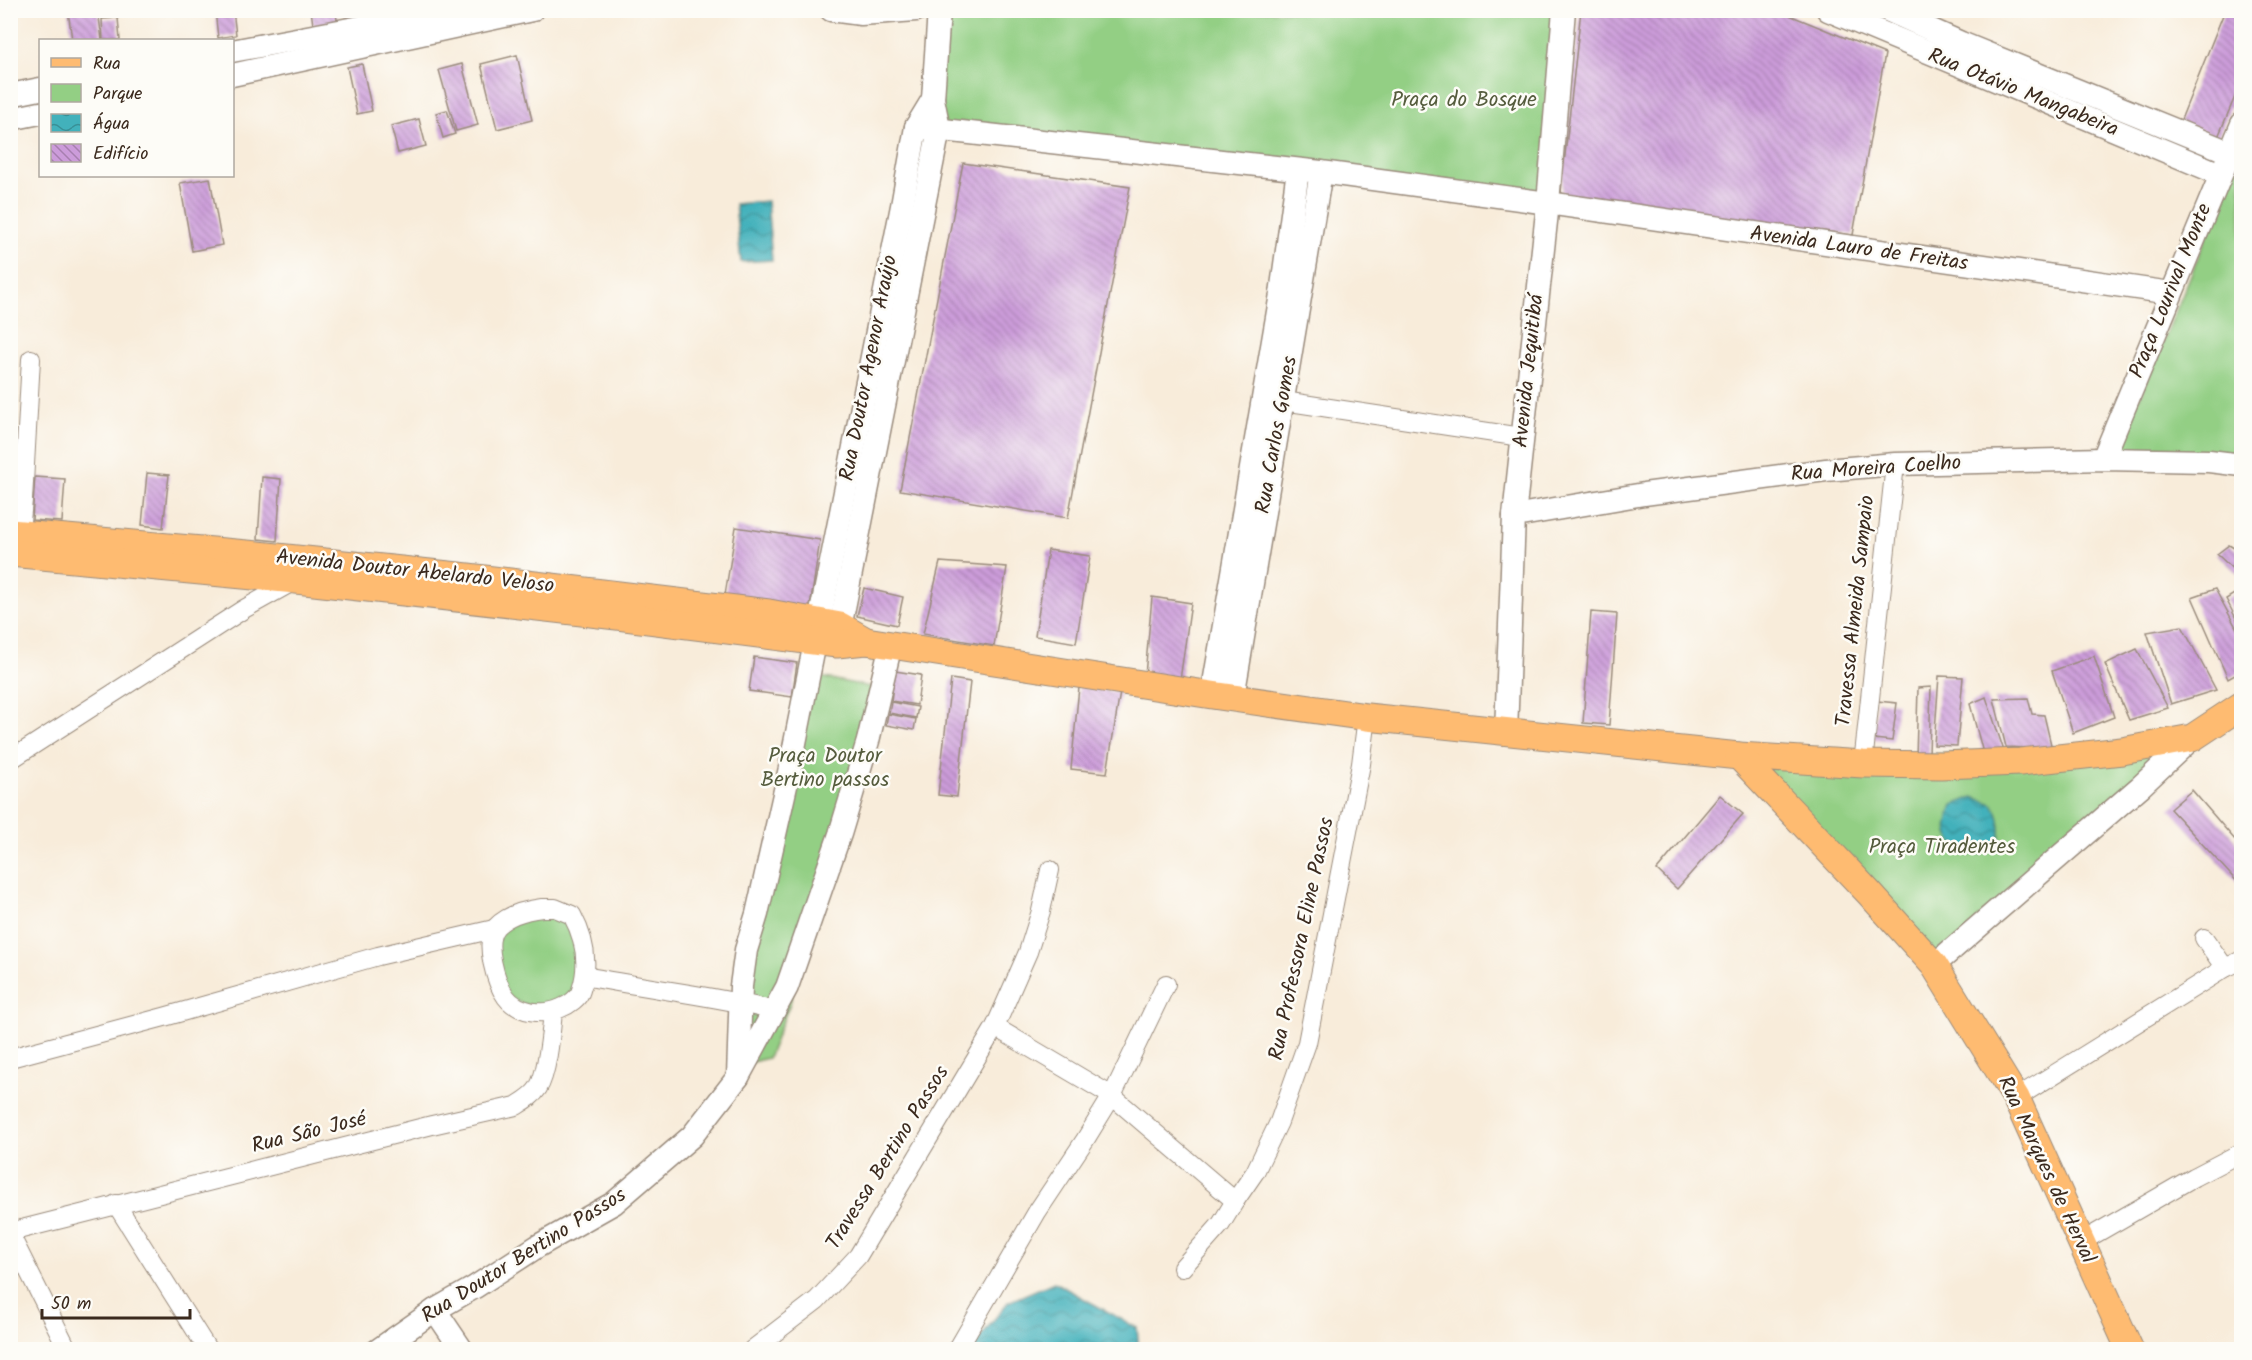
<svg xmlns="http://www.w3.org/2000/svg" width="2252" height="1360" font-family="Kalam,sans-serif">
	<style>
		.park { fill: #93cf84; stroke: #677c51; stroke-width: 1.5 }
		.water { fill: url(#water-waves); stroke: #3e6e6c; stroke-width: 1.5 }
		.building { fill: url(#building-back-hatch) }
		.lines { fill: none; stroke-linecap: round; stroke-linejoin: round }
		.minor-casing { stroke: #9a8b7c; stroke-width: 20 }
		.tertiary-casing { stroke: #9a8b7c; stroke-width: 25 }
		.primary-casing { stroke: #9a8b7c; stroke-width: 29 }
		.minor { stroke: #fff; stroke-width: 18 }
		.tertiary { stroke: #fff; stroke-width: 22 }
		.primary { stroke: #febb71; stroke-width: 27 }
		.labels { text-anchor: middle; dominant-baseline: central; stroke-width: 5; stroke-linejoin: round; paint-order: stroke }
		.street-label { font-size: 21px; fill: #3b2a1e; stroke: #fdfcf7 }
		.park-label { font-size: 21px; fill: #555c3d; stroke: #fdfcf7 }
	</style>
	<defs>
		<pattern id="water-waves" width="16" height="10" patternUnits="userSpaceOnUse" patternTransform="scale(1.5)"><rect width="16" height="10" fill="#42b1bb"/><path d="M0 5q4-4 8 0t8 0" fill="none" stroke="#389097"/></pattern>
		<pattern id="building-back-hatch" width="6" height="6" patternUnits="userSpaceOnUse" patternTransform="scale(1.5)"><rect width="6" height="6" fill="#cc9cda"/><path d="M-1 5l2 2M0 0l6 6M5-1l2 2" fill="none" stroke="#a77fb0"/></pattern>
	</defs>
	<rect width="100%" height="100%" fill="#fdfcf7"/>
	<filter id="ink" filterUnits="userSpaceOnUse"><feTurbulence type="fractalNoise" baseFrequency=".0167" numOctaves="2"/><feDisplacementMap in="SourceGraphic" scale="12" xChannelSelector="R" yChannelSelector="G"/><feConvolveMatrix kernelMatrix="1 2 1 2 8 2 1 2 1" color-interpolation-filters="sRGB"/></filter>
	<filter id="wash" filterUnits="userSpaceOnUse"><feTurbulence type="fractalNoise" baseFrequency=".008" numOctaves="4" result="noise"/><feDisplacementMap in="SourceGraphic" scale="24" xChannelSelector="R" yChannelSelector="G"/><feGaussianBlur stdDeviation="1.35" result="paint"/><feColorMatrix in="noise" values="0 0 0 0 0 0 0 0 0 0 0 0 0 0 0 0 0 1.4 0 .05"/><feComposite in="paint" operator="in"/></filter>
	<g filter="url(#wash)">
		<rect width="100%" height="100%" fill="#f8ecda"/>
		<g class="park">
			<polygon points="940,11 1564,11 1548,203 939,129"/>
			<polygon points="2241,153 2241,456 2105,456 2142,393"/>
			<polygon points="815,676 876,688 790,1003 768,1058 739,1065 741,986"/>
			<polygon points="2192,739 1934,965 1740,756 1816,762"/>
			<polygon points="526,910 570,914 585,944 574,999 534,1008 507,998 491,960 500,929"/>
		</g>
		<g class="water">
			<polygon points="767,201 772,260 741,262 735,204"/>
			<path d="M1973 797 1993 804C2001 818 2007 848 1984 853 1978 855 1970 853 1964 854 1944 836 1944 829 1953 805Z"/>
			<polygon points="1054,1282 1137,1328 1139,1349 971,1349 1008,1302"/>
		</g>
		<g id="blocks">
			<g class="building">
				<polygon points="68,10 98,10 102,40 72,40"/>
				<polygon points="215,10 233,10 236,35 218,38"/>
				<polygon points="311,10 336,10 337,22 313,25"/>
				<polygon points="344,10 357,10 358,14 345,16"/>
				<polygon points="359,10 375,10 376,19 361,21"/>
				<polygon points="1581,10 1777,10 1885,54 1853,235 1570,200 1561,192"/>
				<polygon points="2225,10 2242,14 2242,80 2218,137 2180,122"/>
				<polygon points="118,18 120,40 103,40 102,19"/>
				<polygon points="517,55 532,120 497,129 481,64"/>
				<polygon points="362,64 372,111 357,114 347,67"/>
				<polygon points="462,64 478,125 456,131 439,70"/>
				<polygon points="447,110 455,134 443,138 436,113"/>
				<polygon points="419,119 426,146 398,153 391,126"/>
				<polygon points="963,163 1130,187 1068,518 900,490"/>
				<polygon points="210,178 222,245 192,251 180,183"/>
				<polygon points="147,473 169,475 163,528 142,525"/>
				<polygon points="35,477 65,479 62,522 32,520"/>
				<polygon points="262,477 281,479 277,541 258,539"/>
				<polygon points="736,527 820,540 809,614 724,601"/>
				<polygon points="2229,545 2242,553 2242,578 2217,554"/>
				<polygon points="1048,550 1090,556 1076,643 1035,636"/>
				<polygon points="940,562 1007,567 994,646 923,634"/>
				<polygon points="864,588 903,597 897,625 857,616"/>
				<polygon points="2215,589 2242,638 2242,671 2228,679 2192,597"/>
				<polygon points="2242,589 2242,630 2226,599"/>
				<polygon points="1152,597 1191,603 1180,680 1145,675"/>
				<polygon points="1591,612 1617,614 1609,725 1583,723"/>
				<polygon points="2182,626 2216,690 2171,704 2147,632"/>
				<polygon points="2137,649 2168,708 2129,720 2105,664"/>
				<polygon points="2094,656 2114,717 2073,733 2052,671"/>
				<polygon points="754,657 797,663 792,697 749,691"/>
				<polygon points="895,671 921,675 917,705 891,701"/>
				<polygon points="1939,676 1963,677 1957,746 1934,745"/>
				<polygon points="951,679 970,682 957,797 938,795"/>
				<polygon points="1079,687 1120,692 1107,773 1071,769"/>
				<polygon points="1931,687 1929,755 1916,758 1918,688"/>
				<polygon points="1986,697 2004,751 1983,753 1970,704"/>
				<polygon points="2028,698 2032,714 2044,715 2052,749 2006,747 1994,699"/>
				<polygon points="1877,701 1897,703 1892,741 1874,739"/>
				<polygon points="891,702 918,707 916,718 889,713"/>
				<polygon points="888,714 916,719 914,730 886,725"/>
				<polygon points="2192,790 2242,848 2242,887 2170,809"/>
				<polygon points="1720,795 1743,814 1677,889 1657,870"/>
			</g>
		</g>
	</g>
	<g filter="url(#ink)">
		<use href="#blocks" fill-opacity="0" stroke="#9a8b7c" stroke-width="1.5"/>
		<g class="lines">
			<g class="minor-casing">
				<g id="minor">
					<polyline points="1270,399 1521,437"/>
					<polyline points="19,543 23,500 31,359"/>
					<polyline points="10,760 244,609 296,580"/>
					<polyline points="1863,764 1895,464"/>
					<path d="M542 908H555L572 915C585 939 590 963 581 990 579 998 569 1005 561 1008 544 1016 518 1013 506 997 496 983 483 942 496 927 508 914 526 910 542 908Z"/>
					<polyline points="2204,938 2225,968"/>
					<path d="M585 976C648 989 713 995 776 1011"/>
					<polyline points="995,1027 1112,1096 1166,984"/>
					<polyline points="10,1058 164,1017 378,956 494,929"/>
					<polyline points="2016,1098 2225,968 2242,960"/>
					<polyline points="116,1204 208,1350"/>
					<path d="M10 1232 432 1125 516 1106C524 1101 533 1096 538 1088 548 1072 551 1031 553 1012"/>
					<polyline points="10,1234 68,1350"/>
					<polyline points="2081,1242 2194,1177 2242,1152"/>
					<polyline points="1182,1268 1221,1224 1235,1201"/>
					<polyline points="752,1350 817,1300 858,1256 995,1027 1028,952 1041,911 1050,870"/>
					<polyline points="957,1350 1037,1212 1085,1140 1112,1096 1235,1201 1255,1172 1279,1122 1307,1043 1361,764 1367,717"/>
				</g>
			</g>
			<g class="tertiary-casing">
				<g id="tertiary">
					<polyline points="831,10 861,14 916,10"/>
					<polyline points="1828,10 2220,174"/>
					<polyline points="1887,10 1961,43 2229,152"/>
					<polyline points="232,51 452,10"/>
					<polyline points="232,75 532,10"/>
					<polyline points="10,95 40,89"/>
					<polyline points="10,119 40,113"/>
					<polyline points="916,127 1321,172 1548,203 2171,293"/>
					<polyline points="2103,459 2242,124"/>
					<polyline points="1514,516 1644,494 1826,470 1895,464 2103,459 2209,461 2242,465"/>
					<polyline points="837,643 939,129 933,99 939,10"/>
					<polyline points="1212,695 1281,294 1298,170"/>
					<polyline points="1233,697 1321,172"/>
					<polyline points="1506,733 1514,516 1548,203 1564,10"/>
					<polyline points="1934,965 2141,786 2192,738"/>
					<polyline points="738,1077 741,986 746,950 757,914 790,768 902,206 916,127 933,99"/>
					<polyline points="435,1310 462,1350"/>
					<polyline points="378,1350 435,1310 475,1287 538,1246 614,1203 692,1136 738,1077 787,987 840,834 868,741 891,644"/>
				</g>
			</g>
			<g class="primary-casing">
				<g id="primary">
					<polyline points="10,533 258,555 468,577 769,613 840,626 866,641"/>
					<polyline points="10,553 296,580 617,616 837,644 866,641 1212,695 1367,717 1739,756 1863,764 1941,765 2020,762 2122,751 2192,738 2242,705"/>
					<polyline points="1739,756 1870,894 1934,965 2016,1098 2130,1350"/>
				</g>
			</g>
			<use href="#minor" class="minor"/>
			<use href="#tertiary" class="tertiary"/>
			<use href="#primary" class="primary"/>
		</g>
	</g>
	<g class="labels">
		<g class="street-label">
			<text transform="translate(2023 93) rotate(22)">Rua Otávio Mangabeira</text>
			<text transform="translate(1859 249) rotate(8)">Avenida Lauro de Freitas</text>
			<text transform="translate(2171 291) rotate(-68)">Praça Lourival Monte</text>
			<text transform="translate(869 368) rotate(-79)">Rua Doutor Agenor Araújo</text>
			<text transform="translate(1529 371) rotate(-84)">Avenida Jequitibá</text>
			<text transform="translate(1277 435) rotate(-80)">Rua Carlos Gomes</text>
			<text transform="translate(1876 469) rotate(-4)">Rua Moreira Coelho</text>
			<text transform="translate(415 572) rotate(6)">Avenida Doutor Abelardo Veloso</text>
			<text transform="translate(1856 611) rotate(-84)">Travessa Almeida Sampaio</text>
			<text transform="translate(1302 939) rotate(-78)">Rua Professora Eline Passos</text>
			<text transform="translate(309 1133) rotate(-14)">Rua São José</text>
			<text transform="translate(888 1158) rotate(-58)">Travessa Bertino Passos</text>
			<text transform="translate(2046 1170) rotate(65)">Rua Marques de Herval</text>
			<text transform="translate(524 1256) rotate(-32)">Rua Doutor Bertino Passos</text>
		</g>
		<g class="park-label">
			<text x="1464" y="100">Praça do Bosque</text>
			<text x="825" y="756">Praça Doutor<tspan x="825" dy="24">Bertino passos</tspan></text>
			<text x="1942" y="847">Praça Tiradentes</text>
		</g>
	</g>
	<rect width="2252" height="1360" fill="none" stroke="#fdfcf7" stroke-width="36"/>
	<rect x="39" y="39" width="195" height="138" fill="#fdfcf7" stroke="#afa8a0" stroke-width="1.5"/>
	<rect x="51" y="58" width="30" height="9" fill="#febb71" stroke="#afa8a0" stroke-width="1.5"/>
	<text x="93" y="69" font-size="18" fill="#3b2a1e">Rua</text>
	<rect x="51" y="84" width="30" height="18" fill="#93cf84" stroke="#afa8a0" stroke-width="1.5"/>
	<text x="93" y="99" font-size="18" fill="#3b2a1e">Parque</text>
	<rect x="51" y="114" width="30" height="18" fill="url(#water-waves)" stroke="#afa8a0" stroke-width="1.5"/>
	<text x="93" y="129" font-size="18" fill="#3b2a1e">Água</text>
	<rect x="51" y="144" width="30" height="18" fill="url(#building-back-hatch)" stroke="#afa8a0" stroke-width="1.5"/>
	<text x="93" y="159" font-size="18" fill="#3b2a1e">Edifício</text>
	<path d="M42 1309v9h148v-9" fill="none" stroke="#3b2a1e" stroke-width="3"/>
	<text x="51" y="1309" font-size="18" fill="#3b2a1e" stroke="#fdfcf7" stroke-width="4.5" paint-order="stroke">50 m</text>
</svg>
